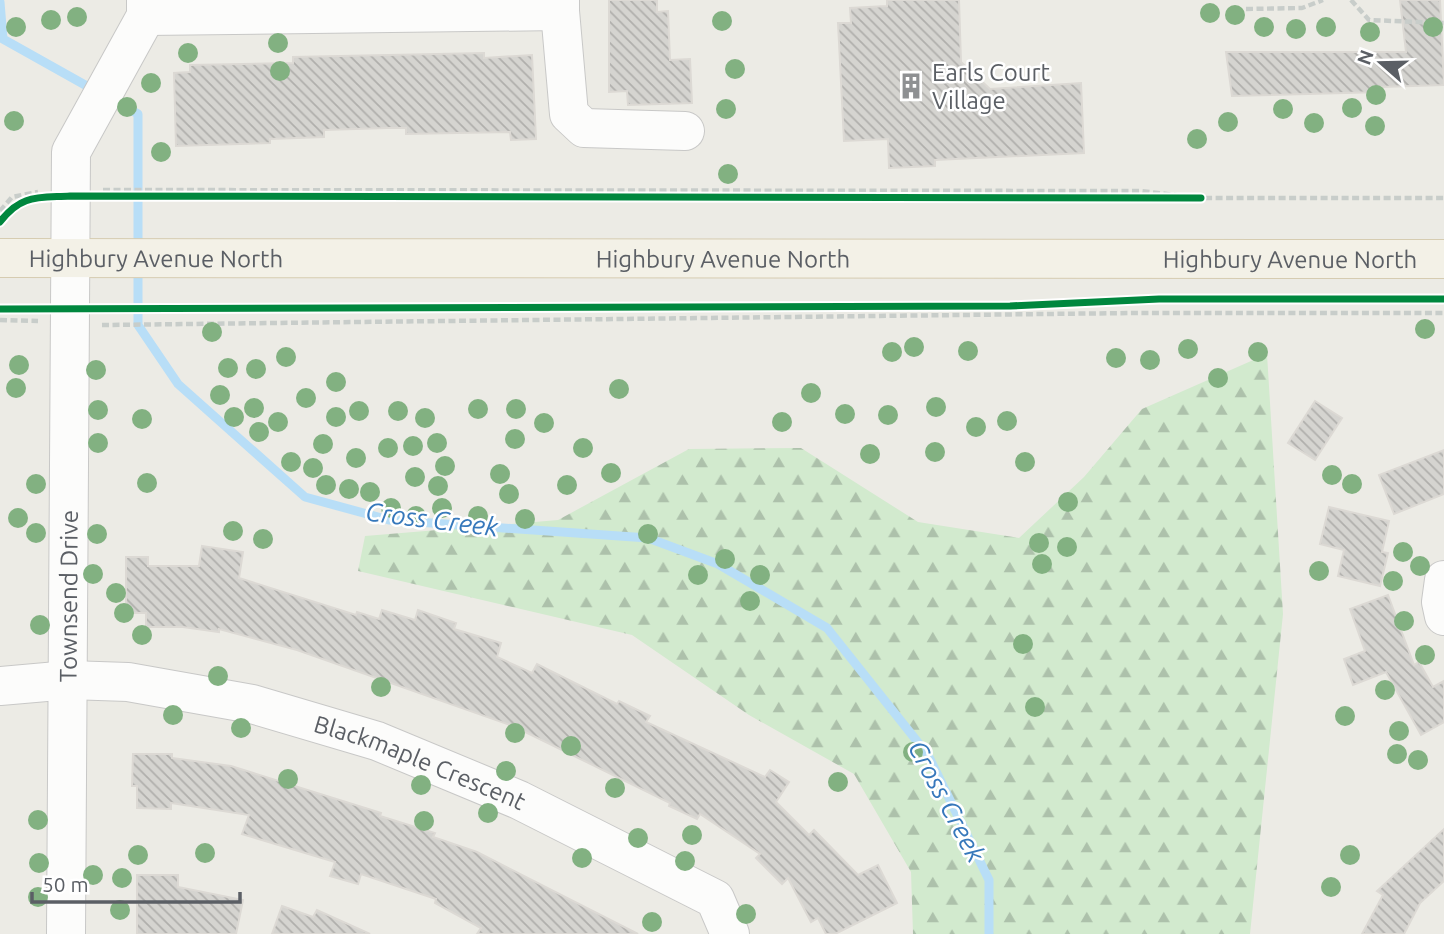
<svg xmlns="http://www.w3.org/2000/svg" width="1444" height="934" font-family="Ubuntu,sans-serif">
	<style>
		.forest { fill: url(#forest-firs) }
		.lines { fill: none; stroke-linecap: round; stroke-linejoin: round }
		.stream { stroke: #b8def7; stroke-width: 9 }
		.building { fill: url(#building-back-hatch); stroke: #dcd9d4; stroke-width: 2 }
		.minor-casing { stroke: #c8c8c7; stroke-width: 40 }
		.major-casing { stroke: #d6ccb1; stroke-width: 40 }
		.path { stroke: #c8cdca; stroke-width: 4.5; stroke-dasharray: 7 3.5; stroke-linecap: butt }
		.minor { stroke: #fcfcfb; stroke-width: 38 }
		.major { stroke: #f3f1e7; stroke-width: 38 }
		.cycleway-casing { stroke: #fff; stroke-width: 11 }
		.cycleway { stroke: #00873e; stroke-width: 7 }
		.tree { fill: #82b181 }
		.labels { text-anchor: middle; dominant-baseline: central; stroke-width: 5; stroke-linejoin: round; paint-order: stroke }
		.poi-label { font-size: 24px; fill: #5b5f65; stroke: #fff; text-anchor: start }
		.street-label { font-size: 24px; fill: #5b5f65; stroke: #fff }
		.water-label { font-size: 26px; font-style: italic; fill: #3678bb; stroke: #fff }
	</style>
	<defs>
		<pattern id="forest-firs" width="22" height="20" patternUnits="userSpaceOnUse" patternTransform="scale(1.75)"><rect width="22" height="20" fill="#d2eace"/><path d="M5 1l3.5 6h-7zM16 11l3.5 6h-7z" fill="#adc1ab"/></pattern>
		<pattern id="building-back-hatch" width="6" height="6" patternUnits="userSpaceOnUse" patternTransform="scale(1.75)"><rect width="6" height="6" fill="#d5d4d0"/><path d="M-1 5l2 2M0 0l6 6M5-1l2 2" fill="none" stroke="#b0afac"/></pattern>
	</defs>
	<rect width="100%" height="100%" fill="#ecebe5"/>
	<polygon class="forest" points="1267,354 1283,614 1250,934 913,934 911,872 854,774 749,715 632,635 358,571 365,536 558,520 689,449 801,448 918,522 1019,538 1084,477 1142,409"/>
	<g class="lines">
		<g class="stream">
			<polyline points="0,2 3,39 94,90"/>
			<polyline points="110,98 138,114 138,249"/>
			<polyline points="138,267 138,325 178,384 305,497 389,520 648,538 718,564 827,628 928,755 989,880 989,934"/>
		</g>
	</g>
	<g class="building">
		<polygon points="609,0 657,0 657,12 668,11 670,60 690,59 692,103 628,105 627,91 609,92"/>
		<polygon points="887,0 959,0 961,62 990,89 1081,83 1084,153 935,160 935,166 889,168 888,139 844,141 838,23 851,23 850,8 887,6"/>
		<polygon points="1400,0 1440,0 1444,85 1381,87 1382,92 1232,96 1226,52 1406,52"/>
		<polygon points="484,53 484,58 532,55 536,139 511,140 510,132 406,134 406,128 387,128 324,130 324,137 270,139 270,143 176,146 174,73 190,72 190,65 293,63 293,57"/>
		<polygon points="1315,401 1342,418 1315,460 1288,443"/>
		<polygon points="1444,450 1444,494 1394,514 1379,475"/>
		<polygon points="1329,507 1389,521 1382,552 1388,553 1380,586 1338,576 1344,550 1320,544"/>
		<polygon points="202,546 243,552 239,578 356,615 357,612 379,619 382,610 415,620 418,610 456,623 454,629 501,643 497,657 532,673 537,664 617,704 619,701 650,716 646,722 765,777 770,770 789,782 776,802 809,835 814,830 858,875 878,865 897,903 835,934 826,934 818,918 811,922 788,878 782,884 756,858 760,854 700,814 697,819 669,806 670,803 513,726 297,650 219,629 219,632 183,627 146,627 146,613 126,613 126,557 148,557 148,566 199,566"/>
		<polygon points="1388,595 1414,665 1419,662 1433,687 1444,681 1444,722 1421,735 1386,672 1353,685 1344,659 1365,651 1350,609"/>
		<polygon points="133,754 172,754 172,758 231,766 381,813 380,816 435,833 433,837 477,852 638,934 477,934 481,928 435,903 436,899 361,874 358,884 330,876 335,862 242,834 249,815 171,803 171,809 137,808 137,786 132,786"/>
		<polygon points="1444,829 1444,881 1420,903 1404,934 1362,934 1383,895 1377,891"/>
		<polygon points="137,875 178,875 178,887 243,900 236,934 137,934"/>
		<polygon points="282,906 313,917 317,910 370,934 272,934"/>
	</g>
	<g class="lines">
		<g class="minor-casing">
			<g id="minor">
				<polyline points="560,11 569,114 584,128 685,131"/>
				<polyline points="146,16 560,11 560,0"/>
				<polyline points="1444,580 1441,602 1444,616"/>
				<path id="s1" d="M0 686 69 680 128 682 252 704 377 741 519 800 715 899 730 934"/>
				<path id="s2" d="M66 934 71 152 146 16V0"/>
			</g>
		</g>
		<g class="major-casing">
			<g id="major">
				<path id="s3" d="M0 258 1444 259"/>
			</g>
		</g>
		<g class="path">
			<polyline points="1351,0 1369,20 1444,23"/>
			<polyline points="1246,9 1302,8 1323,0"/>
			<polyline points="103,190 1141,191 1201,198 1444,198"/>
			<polyline points="0,211 12,197 38,192"/>
			<polyline points="0,320 38,321"/>
			<polyline points="102,325 1132,313 1444,313"/>
		</g>
		<use href="#minor" class="minor"/>
		<use href="#major" class="major"/>
		<g class="cycleway-casing">
			<g id="cycleway">
				<path d="M0 222C21 194 38 198 70 196L1201 198"/>
				<polyline points="0,309 1010,306 1159,299 1444,299"/>
			</g>
		</g>
		<use href="#cycleway" class="cycleway"/>
	</g>
	<g class="tree">
		<circle cx="1210" cy="13" r="10"/>
		<circle cx="1235" cy="15" r="10"/>
		<circle cx="77" cy="17" r="10"/>
		<circle cx="51" cy="20" r="10"/>
		<circle cx="722" cy="21" r="10"/>
		<circle cx="16" cy="27" r="10"/>
		<circle cx="1264" cy="27" r="10"/>
		<circle cx="1326" cy="27" r="10"/>
		<circle cx="1433" cy="27" r="10"/>
		<circle cx="1296" cy="29" r="10"/>
		<circle cx="1370" cy="32" r="10"/>
		<circle cx="278" cy="43" r="10"/>
		<circle cx="188" cy="53" r="10"/>
		<circle cx="735" cy="69" r="10"/>
		<circle cx="280" cy="71" r="10"/>
		<circle cx="151" cy="83" r="10"/>
		<circle cx="1376" cy="95" r="10"/>
		<circle cx="127" cy="107" r="10"/>
		<circle cx="1352" cy="108" r="10"/>
		<circle cx="726" cy="109" r="10"/>
		<circle cx="1283" cy="109" r="10"/>
		<circle cx="14" cy="121" r="10"/>
		<circle cx="1228" cy="122" r="10"/>
		<circle cx="1314" cy="123" r="10"/>
		<circle cx="1375" cy="126" r="10"/>
		<circle cx="1197" cy="139" r="10"/>
		<circle cx="161" cy="152" r="10"/>
		<circle cx="728" cy="174" r="10"/>
		<circle cx="1425" cy="329" r="10"/>
		<circle cx="212" cy="332" r="10"/>
		<circle cx="914" cy="347" r="10"/>
		<circle cx="1188" cy="349" r="10"/>
		<circle cx="968" cy="351" r="10"/>
		<circle cx="892" cy="352" r="10"/>
		<circle cx="1258" cy="352" r="10"/>
		<circle cx="286" cy="357" r="10"/>
		<circle cx="1116" cy="358" r="10"/>
		<circle cx="1150" cy="360" r="10"/>
		<circle cx="19" cy="365" r="10"/>
		<circle cx="228" cy="368" r="10"/>
		<circle cx="256" cy="369" r="10"/>
		<circle cx="96" cy="370" r="10"/>
		<circle cx="1218" cy="378" r="10"/>
		<circle cx="336" cy="382" r="10"/>
		<circle cx="16" cy="388" r="10"/>
		<circle cx="619" cy="389" r="10"/>
		<circle cx="811" cy="393" r="10"/>
		<circle cx="220" cy="395" r="10"/>
		<circle cx="306" cy="398" r="10"/>
		<circle cx="936" cy="407" r="10"/>
		<circle cx="254" cy="408" r="10"/>
		<circle cx="478" cy="409" r="10"/>
		<circle cx="516" cy="409" r="10"/>
		<circle cx="98" cy="410" r="10"/>
		<circle cx="359" cy="411" r="10"/>
		<circle cx="398" cy="411" r="10"/>
		<circle cx="845" cy="414" r="10"/>
		<circle cx="888" cy="415" r="10"/>
		<circle cx="234" cy="417" r="10"/>
		<circle cx="336" cy="417" r="10"/>
		<circle cx="425" cy="418" r="10"/>
		<circle cx="142" cy="419" r="10"/>
		<circle cx="1007" cy="421" r="10"/>
		<circle cx="278" cy="422" r="10"/>
		<circle cx="782" cy="422" r="10"/>
		<circle cx="544" cy="423" r="10"/>
		<circle cx="976" cy="427" r="10"/>
		<circle cx="259" cy="432" r="10"/>
		<circle cx="515" cy="439" r="10"/>
		<circle cx="98" cy="443" r="10"/>
		<circle cx="437" cy="443" r="10"/>
		<circle cx="323" cy="444" r="10"/>
		<circle cx="413" cy="446" r="10"/>
		<circle cx="388" cy="448" r="10"/>
		<circle cx="583" cy="448" r="10"/>
		<circle cx="935" cy="452" r="10"/>
		<circle cx="870" cy="454" r="10"/>
		<circle cx="356" cy="458" r="10"/>
		<circle cx="291" cy="462" r="10"/>
		<circle cx="1025" cy="462" r="10"/>
		<circle cx="445" cy="466" r="10"/>
		<circle cx="313" cy="468" r="10"/>
		<circle cx="611" cy="473" r="10"/>
		<circle cx="500" cy="474" r="10"/>
		<circle cx="1332" cy="475" r="10"/>
		<circle cx="415" cy="477" r="10"/>
		<circle cx="147" cy="483" r="10"/>
		<circle cx="36" cy="484" r="10"/>
		<circle cx="1352" cy="484" r="10"/>
		<circle cx="326" cy="485" r="10"/>
		<circle cx="567" cy="485" r="10"/>
		<circle cx="438" cy="486" r="10"/>
		<circle cx="349" cy="489" r="10"/>
		<circle cx="370" cy="492" r="10"/>
		<circle cx="509" cy="494" r="10"/>
		<circle cx="1068" cy="502" r="10"/>
		<circle cx="391" cy="508" r="10"/>
		<circle cx="442" cy="508" r="10"/>
		<circle cx="416" cy="516" r="10"/>
		<circle cx="478" cy="516" r="10"/>
		<circle cx="18" cy="518" r="10"/>
		<circle cx="525" cy="519" r="10"/>
		<circle cx="233" cy="531" r="10"/>
		<circle cx="36" cy="533" r="10"/>
		<circle cx="97" cy="534" r="10"/>
		<circle cx="648" cy="534" r="10"/>
		<circle cx="263" cy="539" r="10"/>
		<circle cx="1039" cy="543" r="10"/>
		<circle cx="1067" cy="547" r="10"/>
		<circle cx="1403" cy="552" r="10"/>
		<circle cx="725" cy="559" r="10"/>
		<circle cx="1042" cy="564" r="10"/>
		<circle cx="1420" cy="566" r="10"/>
		<circle cx="1319" cy="571" r="10"/>
		<circle cx="93" cy="574" r="10"/>
		<circle cx="698" cy="575" r="10"/>
		<circle cx="760" cy="575" r="10"/>
		<circle cx="1393" cy="581" r="10"/>
		<circle cx="116" cy="593" r="10"/>
		<circle cx="750" cy="601" r="10"/>
		<circle cx="124" cy="613" r="10"/>
		<circle cx="1404" cy="621" r="10"/>
		<circle cx="40" cy="625" r="10"/>
		<circle cx="142" cy="635" r="10"/>
		<circle cx="1023" cy="644" r="10"/>
		<circle cx="1425" cy="655" r="10"/>
		<circle cx="218" cy="676" r="10"/>
		<circle cx="381" cy="687" r="10"/>
		<circle cx="1385" cy="690" r="10"/>
		<circle cx="1035" cy="707" r="10"/>
		<circle cx="173" cy="715" r="10"/>
		<circle cx="1345" cy="716" r="10"/>
		<circle cx="241" cy="728" r="10"/>
		<circle cx="1399" cy="731" r="10"/>
		<circle cx="515" cy="733" r="10"/>
		<circle cx="571" cy="746" r="10"/>
		<circle cx="913" cy="752" r="10"/>
		<circle cx="1397" cy="754" r="10"/>
		<circle cx="1418" cy="760" r="10"/>
		<circle cx="506" cy="771" r="10"/>
		<circle cx="288" cy="779" r="10"/>
		<circle cx="838" cy="782" r="10"/>
		<circle cx="421" cy="785" r="10"/>
		<circle cx="615" cy="788" r="10"/>
		<circle cx="488" cy="813" r="10"/>
		<circle cx="38" cy="820" r="10"/>
		<circle cx="424" cy="821" r="10"/>
		<circle cx="692" cy="835" r="10"/>
		<circle cx="638" cy="838" r="10"/>
		<circle cx="205" cy="853" r="10"/>
		<circle cx="138" cy="855" r="10"/>
		<circle cx="1350" cy="855" r="10"/>
		<circle cx="582" cy="858" r="10"/>
		<circle cx="685" cy="861" r="10"/>
		<circle cx="39" cy="863" r="10"/>
		<circle cx="93" cy="875" r="10"/>
		<circle cx="122" cy="878" r="10"/>
		<circle cx="1331" cy="887" r="10"/>
		<circle cx="38" cy="897" r="10"/>
		<circle cx="120" cy="910" r="10"/>
		<circle cx="746" cy="914" r="10"/>
		<circle cx="652" cy="922" r="10"/>
	</g>
	<defs>
		<g id="building-bare" transform="scale(2.1)"><path d="M-4-6H4V6H1V3H-1V6H-4ZM-2.5-4.3h1.7v1.8h-1.7ZM.8-4.3h1.7v1.8H.8ZM-2.5-1h1.7V.8h-1.7ZM.8-1h1.7V.8H.8Z" fill="#8e9092" stroke="#fff" stroke-width="2.5" paint-order="stroke"/></g>
	</defs>
	<g fill-rule="evenodd">
		<use href="#building-bare" x="911" y="86"/>
	</g>
	<g class="labels">
		<g class="poi-label">
			<text x="932" y="72">Earls Court<tspan x="932" dy="28">Village</tspan></text>
		</g>
		<g class="street-label">
			<text stroke="none"><textPath href="#s3" startOffset="723">Highbury Avenue North</textPath></text>
			<text stroke="none"><textPath href="#s3" startOffset="156">Highbury Avenue North</textPath></text>
			<text stroke="none"><textPath href="#s3" startOffset="1290">Highbury Avenue North</textPath></text>
			<text stroke="none"><textPath href="#s2" startOffset="338">Townsend Drive</textPath></text>
			<text stroke="none"><textPath href="#s1" startOffset="432">Blackmaple Crescent</textPath></text>
		</g>
		<g class="water-label">
			<text transform="translate(432 519) rotate(7)">Cross Creek</text>
			<text transform="translate(947 801) rotate(62)">Cross Creek</text>
		</g>
	</g>
	<g transform="translate(1381 63) rotate(290)" stroke="#ffffff" stroke-width="5" paint-order="stroke">
	<path d="M0-5L12 26L0 18L-12 26Z" fill="#5b5f65"/>
	<text y="-10" font-size="19" font-weight="bold" text-anchor="middle" fill="#5b5f65">N</text>
	</g>
	<path d="M32 892v10h208v-10" fill="none" stroke="#5b5f65" stroke-width="3.5"/>
	<text x="42" y="892" font-size="21" fill="#5b5f65" stroke="#ffffff" stroke-width="5" paint-order="stroke">50 m</text>
</svg>
